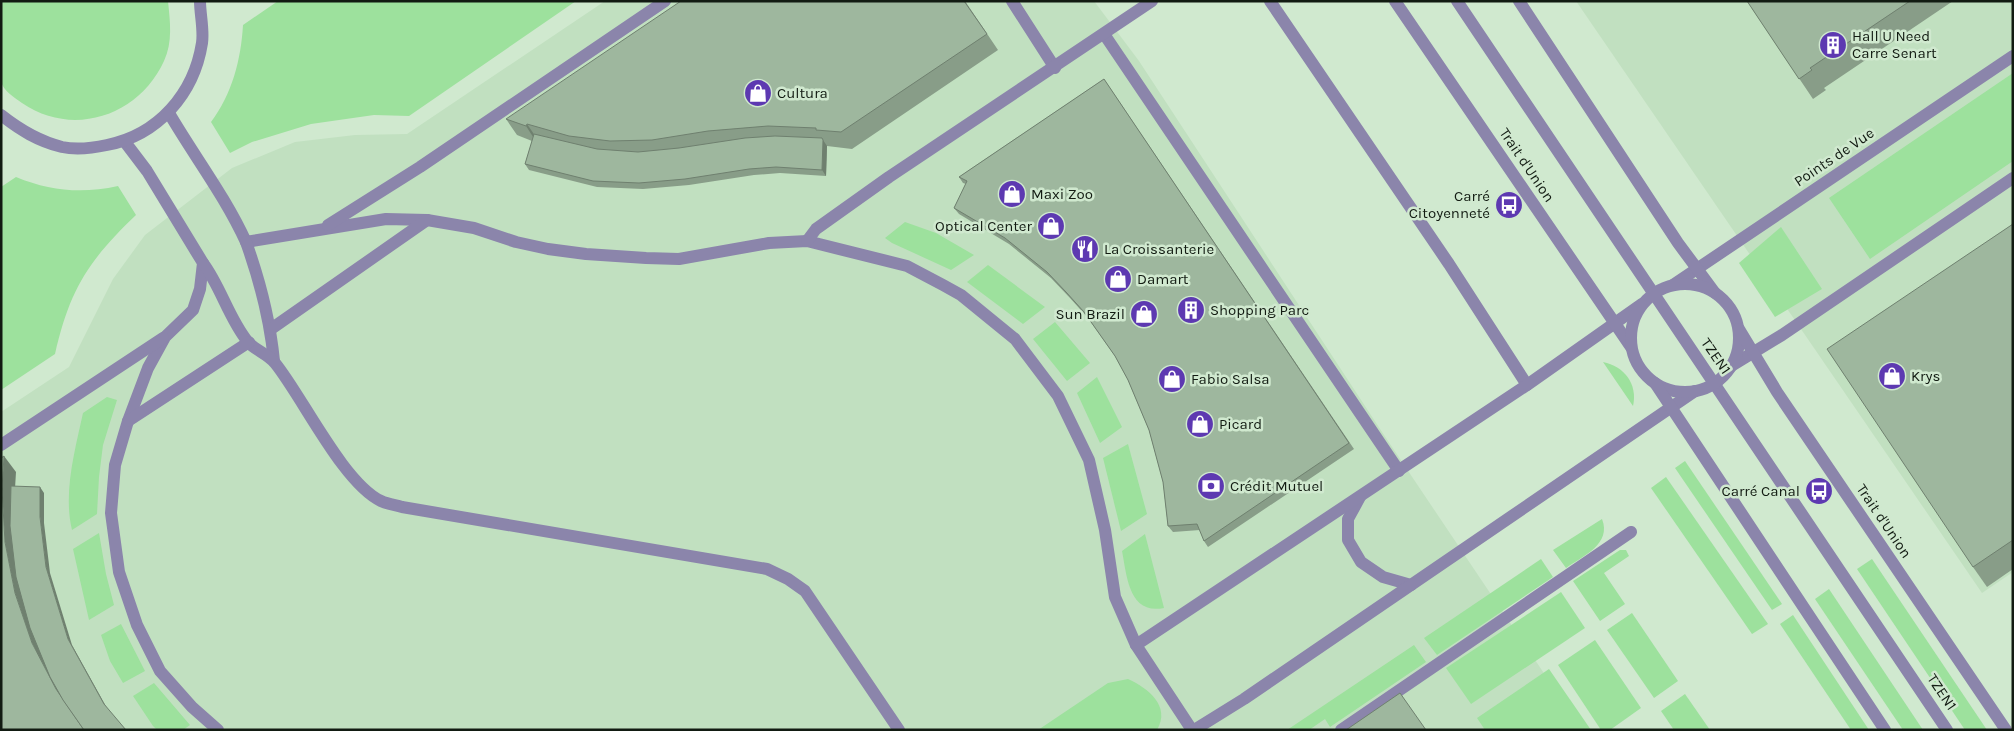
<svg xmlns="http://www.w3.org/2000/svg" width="2014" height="731" font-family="Karla,sans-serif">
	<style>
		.built { fill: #c1e0c0 }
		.green { fill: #9de19d }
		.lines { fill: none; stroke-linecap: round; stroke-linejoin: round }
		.service { stroke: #8b85ab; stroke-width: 12 }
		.minor { stroke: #8b85ab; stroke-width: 12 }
		.tertiary { stroke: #8b85ab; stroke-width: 12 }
		.wall { fill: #889d88 }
		.shaded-wall { fill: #6f806f }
		.building { fill: #9eb79e; stroke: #6f806f }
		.labels { text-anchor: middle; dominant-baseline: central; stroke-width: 5; stroke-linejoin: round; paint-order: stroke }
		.poi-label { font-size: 15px; fill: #121b12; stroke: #d0e9cf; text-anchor: start }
		.street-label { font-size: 15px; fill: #121b12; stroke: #d0e9cf }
	</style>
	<rect width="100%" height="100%" fill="#d0e9cf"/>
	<g class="built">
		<polygon points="605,1 1094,1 1139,61 1384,435 1582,730 1,730 1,412 69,367 113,279 145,235 232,168 295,142 355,135 407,134"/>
		<polygon points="1576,1 2013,1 2013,572 1982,593"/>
	</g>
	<g class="green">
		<path d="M1 1H168C170 21 173 42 164 61 139 116 73 138 22 103 14 97 3 91 1 81 0 74 1 65 1 58 1 39 1 20 1 1Z"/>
		<path d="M278 1H576L409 116 374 115 311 124 252 142 230 153 211 122C232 94 241 60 243 25Z"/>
		<polygon points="2013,73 2013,161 1870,259 1829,198"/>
		<path d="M16 177C50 191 82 194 118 186L136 215C88 261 70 289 55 354L1 390V187Z"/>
		<polygon points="905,222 936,233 974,255 951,270 892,243 885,238"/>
		<polygon points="1781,227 1822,289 1775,317 1739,263"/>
		<polygon points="988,265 1045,307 1023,324 967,282"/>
		<polygon points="1055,322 1090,363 1067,381 1033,339"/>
		<path d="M1603 362C1624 366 1638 384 1633 406Z"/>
		<polygon points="1097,377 1122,427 1100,443 1077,393"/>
		<path d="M107 397 117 400 103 445 99 477 97 514 72 530C63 493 75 450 83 413Z"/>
		<polygon points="1128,444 1147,514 1121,531 1103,458"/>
		<polygon points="1685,461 1782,604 1772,610 1675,468"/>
		<polygon points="1666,477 1768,624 1752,634 1651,488"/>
		<path d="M1602 519C1612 544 1583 556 1566 568L1553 550Z"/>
		<polygon points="99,533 106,574 114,605 89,620 73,549"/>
		<path d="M1145 534 1164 608C1129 615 1127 577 1122 551Z"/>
		<polygon points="1620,550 1626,550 1629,556 1604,573 1625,604 1600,621 1573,581"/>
		<polygon points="1541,559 1553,577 1437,655 1424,638"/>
		<polygon points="1872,559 1987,730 1965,730 1857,569"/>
		<polygon points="1829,589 1923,730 1903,730 1815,599"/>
		<polygon points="1561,592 1585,628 1471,704 1446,668"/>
		<polygon points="1632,613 1678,681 1654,698 1607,630"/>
		<polygon points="1793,615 1869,730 1851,730 1780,624"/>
		<polygon points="121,624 145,671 123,683 110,661 101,635"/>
		<polygon points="1595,640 1641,708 1610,730 1601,730 1558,665"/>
		<polygon points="1414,645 1426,662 1330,727 1325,719 1309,730 1287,730"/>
		<polygon points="1549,669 1591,730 1485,730 1477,718"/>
		<path d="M1128 679C1148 688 1171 706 1157 730H1038L1108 683Z"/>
		<polygon points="154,683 190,725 183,730 157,730 153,726 133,696"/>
		<polygon points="1685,694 1710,730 1674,730 1661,711"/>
	</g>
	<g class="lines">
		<g class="service">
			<polyline points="1012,1 1055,68"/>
			<polyline points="1270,1 1449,264 1527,385"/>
			<polyline points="1457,1 1947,730"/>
			<polyline points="1104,34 1399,471"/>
			<path d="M169 113C194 156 225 196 246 242L386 219 427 220 474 228 516 242 548 249 586 254 646 258 679 259 769 243 807 241 907 266 943 285 961 295 1015 339 1058 396 1089 460 1105 530 1115 597 1136 645 1192 730"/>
			<polyline points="125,142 147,171 203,263 200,289 193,310 165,337 148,368 128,421 115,465 111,513 119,572 137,625 160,671 192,707 218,730"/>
			<polyline points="328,225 420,167 665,1"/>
			<polyline points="807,241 816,229 889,177 1152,1"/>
			<path d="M246 242C260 281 270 320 274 361"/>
			<path d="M203 263C221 287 229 319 248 342 255 350 268 354 275 363 302 396 343 483 381 501 387 504 395 505 402 507L767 569 788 579 805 591 899 730"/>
			<polyline points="271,329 427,220"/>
			<polyline points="128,421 249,342"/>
			<polyline points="1,445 163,338"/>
			<polyline points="1360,497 1348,519 1348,540 1361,562 1383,577 1411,585"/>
			<polyline points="1341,730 1631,532"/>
		</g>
		<g class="minor">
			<polyline points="1673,285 2013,56"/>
			<polyline points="1731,366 1782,335 2013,178"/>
			<polyline points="1136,645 1527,385 1642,304"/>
			<polyline points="1194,730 1244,699 1695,391"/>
		</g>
		<g class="tertiary">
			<polyline points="1395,1 1631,347"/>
			<polyline points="1519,1 1678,243 1715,293"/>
			<path d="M1 115C20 130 38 141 62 147 76 150 93 148 107 145 158 135 194 94 202 43 204 30 200 14 200 1"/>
			<circle cx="1685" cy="338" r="54"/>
			<polyline points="1739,329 1777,392 2006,730"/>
			<polyline points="1655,383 1885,730"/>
		</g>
	</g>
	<g class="wall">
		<polygon points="965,1 998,50 852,149 827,146 826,176 780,173 754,175 689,185 643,189 597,187 529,170 525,164 532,141 517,135 506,119"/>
		<polygon points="1747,1 1953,1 1824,88 1826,90 1813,99"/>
		<polygon points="1104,79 1354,449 1208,547 1204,541 1200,530 1173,532 1168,526 1163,482 1149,430 1128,380 1115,356 1088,318 1070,298 1051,278 1009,244 959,214 954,208 966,184 963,183 959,177"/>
		<polygon points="2013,224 2013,569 1987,587 1973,567"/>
	</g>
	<g class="shaded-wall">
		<polygon points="527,124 538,140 537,143 526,126"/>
		<polygon points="823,140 827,146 826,176 822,170"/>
		<polygon points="4,456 16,472 14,505 67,706 56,689 32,643 15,593 5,542 2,489"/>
		<polygon points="40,487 44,493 44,523 50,573 72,645 108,710 104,704 68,639 46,567 40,517"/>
	</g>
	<g class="building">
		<polygon points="681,1 964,1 987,34 841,132 816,130 816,128 768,126 708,131 652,140 610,141 569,136 527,124 526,126 506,119"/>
		<polygon points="1747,1 1910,1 1810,68 1812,70 1799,79"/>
		<polygon points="1104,79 1349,443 1204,541 1197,524 1168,526 1163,482 1149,430 1128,380 1115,356 1084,312 1066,292 1047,272 1005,238 954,208 967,181 959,177"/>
		<polygon points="534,134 597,149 638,152 679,148 745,138 775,136 822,138 823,140 822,170 776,167 749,169 685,179 639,183 593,181 525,164"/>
		<polygon points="2013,224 2013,540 1973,567 1827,349"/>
		<polygon points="4,456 2,489 5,542 15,593 32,643 56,689 84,730 1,730 1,458"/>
		<polygon points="11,486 40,487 40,517 46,567 68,639 104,704 126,730 84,730 63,700 50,677 30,628 16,577 10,526"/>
		<polygon points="1400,693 1426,730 1346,730"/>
	</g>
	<defs>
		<g id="building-disc" transform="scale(1.4375)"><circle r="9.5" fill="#5d39b1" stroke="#d0e9cf"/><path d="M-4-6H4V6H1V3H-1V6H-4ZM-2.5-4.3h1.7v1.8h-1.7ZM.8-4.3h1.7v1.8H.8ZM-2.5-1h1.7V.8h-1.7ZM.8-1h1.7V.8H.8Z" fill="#fff"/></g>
		<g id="shop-disc" transform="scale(1.4375)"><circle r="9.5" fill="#5d39b1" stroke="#d0e9cf"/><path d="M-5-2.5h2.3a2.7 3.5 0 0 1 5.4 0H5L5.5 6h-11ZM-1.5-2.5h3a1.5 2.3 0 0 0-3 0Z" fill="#fff"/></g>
		<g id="bus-disc" transform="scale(1.4375)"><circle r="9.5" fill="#5d39b1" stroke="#d0e9cf"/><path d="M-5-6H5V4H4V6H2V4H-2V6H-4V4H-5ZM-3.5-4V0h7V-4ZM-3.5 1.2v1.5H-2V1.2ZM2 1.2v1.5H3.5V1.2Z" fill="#fff"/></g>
		<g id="restaurant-disc" transform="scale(1.4375)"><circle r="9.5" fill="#5d39b1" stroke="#d0e9cf"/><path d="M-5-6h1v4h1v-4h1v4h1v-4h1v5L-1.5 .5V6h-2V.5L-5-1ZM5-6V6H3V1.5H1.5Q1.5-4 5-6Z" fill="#fff"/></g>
		<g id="bank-disc" transform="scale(1.4375)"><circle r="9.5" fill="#5d39b1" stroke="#d0e9cf"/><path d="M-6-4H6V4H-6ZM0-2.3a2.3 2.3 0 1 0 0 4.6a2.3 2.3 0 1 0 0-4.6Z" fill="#fff"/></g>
	</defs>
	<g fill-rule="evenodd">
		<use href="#building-disc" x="1833" y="45"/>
		<use href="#shop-disc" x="758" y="93"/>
		<use href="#shop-disc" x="1012" y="194"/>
		<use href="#bus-disc" x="1509" y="205"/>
		<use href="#shop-disc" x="1051" y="226"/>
		<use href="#restaurant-disc" x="1085" y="249"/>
		<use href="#shop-disc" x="1118" y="279"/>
		<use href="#building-disc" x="1191" y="310"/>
		<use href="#shop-disc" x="1144" y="314"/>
		<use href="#shop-disc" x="1892" y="376"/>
		<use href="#shop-disc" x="1172" y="379"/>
		<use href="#shop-disc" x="1200" y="424"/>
		<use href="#bank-disc" x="1211" y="486"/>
		<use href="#bus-disc" x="1819" y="491"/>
	</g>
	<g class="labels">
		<g class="poi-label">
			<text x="1852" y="36">Hall U Need<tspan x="1852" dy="17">Carre Senart</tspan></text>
			<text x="777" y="93">Cultura</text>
			<text x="1031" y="194">Maxi Zoo</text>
			<text x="1490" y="196" text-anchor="end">Carré<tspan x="1490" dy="17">Citoyenneté</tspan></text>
			<text x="1032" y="226" text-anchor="end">Optical Center</text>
			<text x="1104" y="249">La Croissanterie</text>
			<text x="1137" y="279">Damart</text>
			<text x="1210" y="310">Shopping Parc</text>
			<text x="1125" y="314" text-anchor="end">Sun Brazil</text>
			<text x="1911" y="376">Krys</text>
			<text x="1191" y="379">Fabio Salsa</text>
			<text x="1219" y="424">Picard</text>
			<text x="1230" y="486">Crédit Mutuel</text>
			<text x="1800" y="491" text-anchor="end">Carré Canal</text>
		</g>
		<g class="street-label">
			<text transform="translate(1834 157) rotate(-34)">Points de Vue</text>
			<text transform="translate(1527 165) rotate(56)">Trait d'Union</text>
			<text transform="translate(1716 356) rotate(55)">TZEN1</text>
			<text transform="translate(1884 521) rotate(56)">Trait d'Union</text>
			<text transform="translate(1942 692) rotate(56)">TZEN1</text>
		</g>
	</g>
	<rect width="2014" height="731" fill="none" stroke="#121b12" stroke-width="5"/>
</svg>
